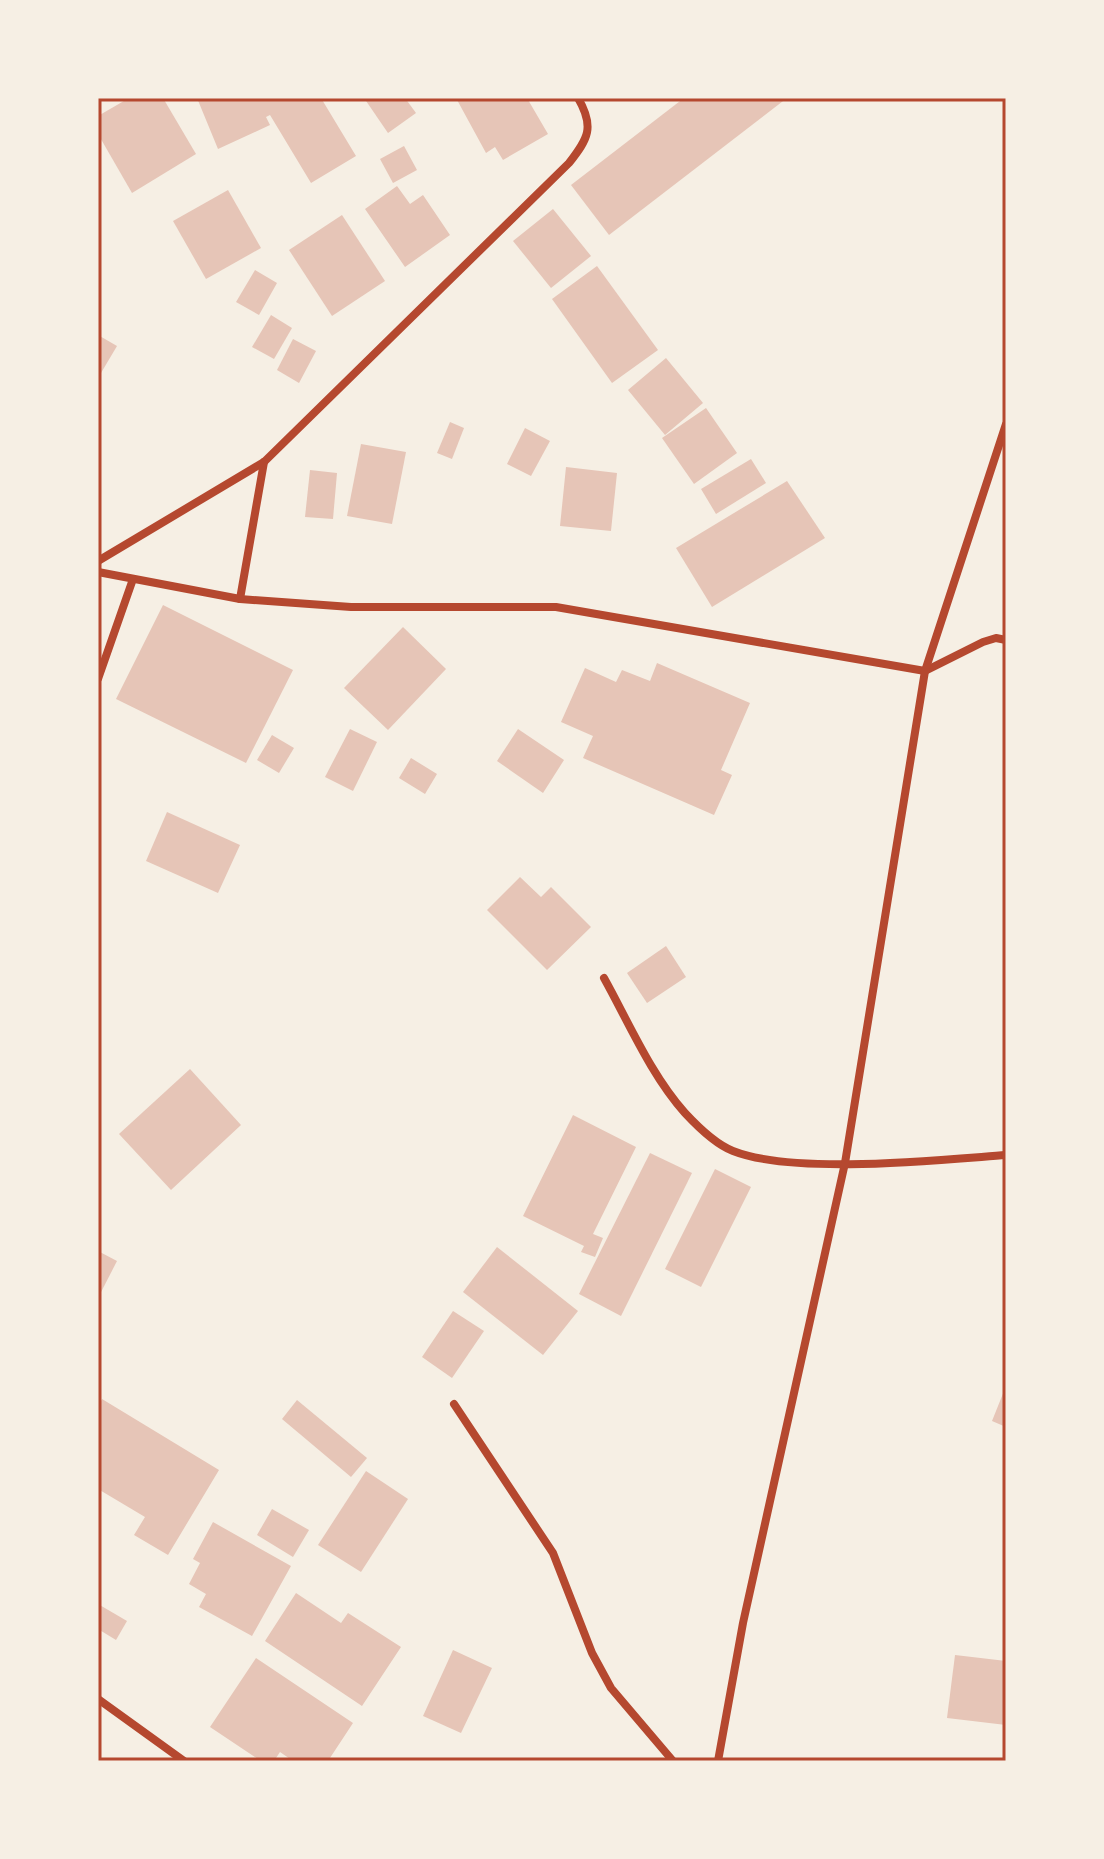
<svg xmlns="http://www.w3.org/2000/svg" width="1104" height="1859" font-family="'DM Sans',sans-serif">
	<style>
		.building { fill: #e6c5b7 }
		.lines { fill: none; stroke-linecap: round; stroke-linejoin: round }
		.minor { stroke: #b5482f; stroke-width: 8 }
		.neatline { fill: none; stroke: #b5482f; stroke-width: 3 }
	</style>
	<rect width="100%" height="100%" fill="#f6efe4"/>
	<g class="building">
		<polygon points="129,98 163,98 196,154 132,193 98,134 98,116"/>
		<polygon points="197,98 321,98 356,156 311,183 270,115 266,117 270,125 218,149"/>
		<polygon points="364,98 405,98 416,113 388,133"/>
		<polygon points="456,98 527,98 548,134 503,160 495,147 486,153"/>
		<polygon points="684,98 787,98 609,235 571,185"/>
		<polygon points="404,146 417,170 393,183 380,159"/>
		<polygon points="397,186 410,204 423,195 450,235 405,267 365,209"/>
		<polygon points="228,190 261,248 206,279 173,221"/>
		<polygon points="553,209 591,256 551,288 513,241"/>
		<polygon points="342,215 385,281 332,316 289,250"/>
		<polygon points="597,266 658,350 612,383 552,299"/>
		<polygon points="255,270 277,283 259,315 236,302"/>
		<polygon points="271,315 292,328 274,359 252,347"/>
		<polygon points="98,335 117,346 98,378"/>
		<polygon points="293,339 316,351 299,383 277,370"/>
		<polygon points="666,358 703,403 665,435 628,390"/>
		<polygon points="706,408 737,453 694,484 662,438"/>
		<polygon points="450,422 464,428 452,459 437,453"/>
		<polygon points="525,428 550,441 531,476 507,464"/>
		<polygon points="361,444 406,452 392,524 347,516"/>
		<polygon points="751,459 766,483 716,514 701,489"/>
		<polygon points="566,467 617,473 611,531 560,526"/>
		<polygon points="310,470 337,473 333,519 305,517"/>
		<polygon points="787,481 825,538 712,607 676,548"/>
		<polygon points="163,605 293,670 246,763 116,699"/>
		<polygon points="403,627 446,669 388,730 344,688"/>
		<polygon points="657,663 750,703 721,770 732,775 714,815 583,758 593,736 561,722 585,668 616,682 622,670 650,681"/>
		<polygon points="350,729 377,742 353,791 325,777"/>
		<polygon points="518,729 564,760 543,793 497,761"/>
		<polygon points="272,735 294,748 279,773 257,760"/>
		<polygon points="411,758 437,774 425,794 399,778"/>
		<polygon points="167,812 240,845 218,893 146,861"/>
		<polygon points="520,877 541,897 551,887 591,927 547,970 487,910"/>
		<polygon points="666,946 686,977 647,1003 627,973"/>
		<polygon points="190,1069 241,1125 171,1190 119,1134"/>
		<polygon points="573,1115 636,1147 593,1234 603,1238 595,1257 581,1252 584,1246 523,1216"/>
		<polygon points="650,1153 692,1173 621,1316 579,1294"/>
		<polygon points="715,1169 751,1187 701,1287 665,1269"/>
		<polygon points="497,1247 578,1311 543,1355 463,1292"/>
		<polygon points="98,1251 117,1261 98,1298"/>
		<polygon points="453,1311 484,1331 452,1378 422,1357"/>
		<polygon points="1006,1386 1006,1427 992,1421"/>
		<polygon points="102,1399 219,1470 168,1555 134,1535 145,1517 98,1489 98,1407"/>
		<polygon points="297,1400 367,1458 351,1477 282,1419"/>
		<polygon points="366,1471 408,1499 361,1572 318,1545"/>
		<polygon points="272,1509 309,1530 293,1557 257,1535"/>
		<polygon points="213,1522 291,1566 252,1636 199,1607 206,1594 189,1584 200,1563 193,1559"/>
		<polygon points="296,1593 341,1623 348,1613 401,1647 362,1706 265,1641"/>
		<polygon points="98,1604 127,1621 116,1640 98,1629"/>
		<polygon points="453,1650 492,1668 461,1733 423,1716"/>
		<polygon points="955,1655 1006,1661 1006,1725 947,1718"/>
		<polygon points="256,1658 353,1723 328,1761 293,1761 280,1752 274,1761 261,1761 210,1727"/>
	</g>
	<g class="lines">
		<g class="minor">
			<path d="M98 561 264 462 569 163C588 139 595 127 578 98"/>
			<polyline points="98,572 240,599 351,607 556,607 925,671 983,642 996,638 1006,640"/>
			<polyline points="240,599 264,462"/>
			<polyline points="98,679 133,579"/>
			<path d="M604 978C629 1023 651 1075 685 1113 698 1127 715 1144 733 1151 794 1175 938 1160 1006 1155"/>
			<polyline points="454,1404 553,1553 592,1653 611,1688 673,1761"/>
			<polyline points="98,1699 184,1761"/>
			<polyline points="718,1761 743,1623 845,1163 925,671 1006,424"/>
		</g>
	</g>
	<rect width="1104" height="1859" fill="none" stroke="#f6efe4" stroke-width="200"/>
	<rect x="100" y="100" width="904" height="1659" class="neatline"/>
</svg>
